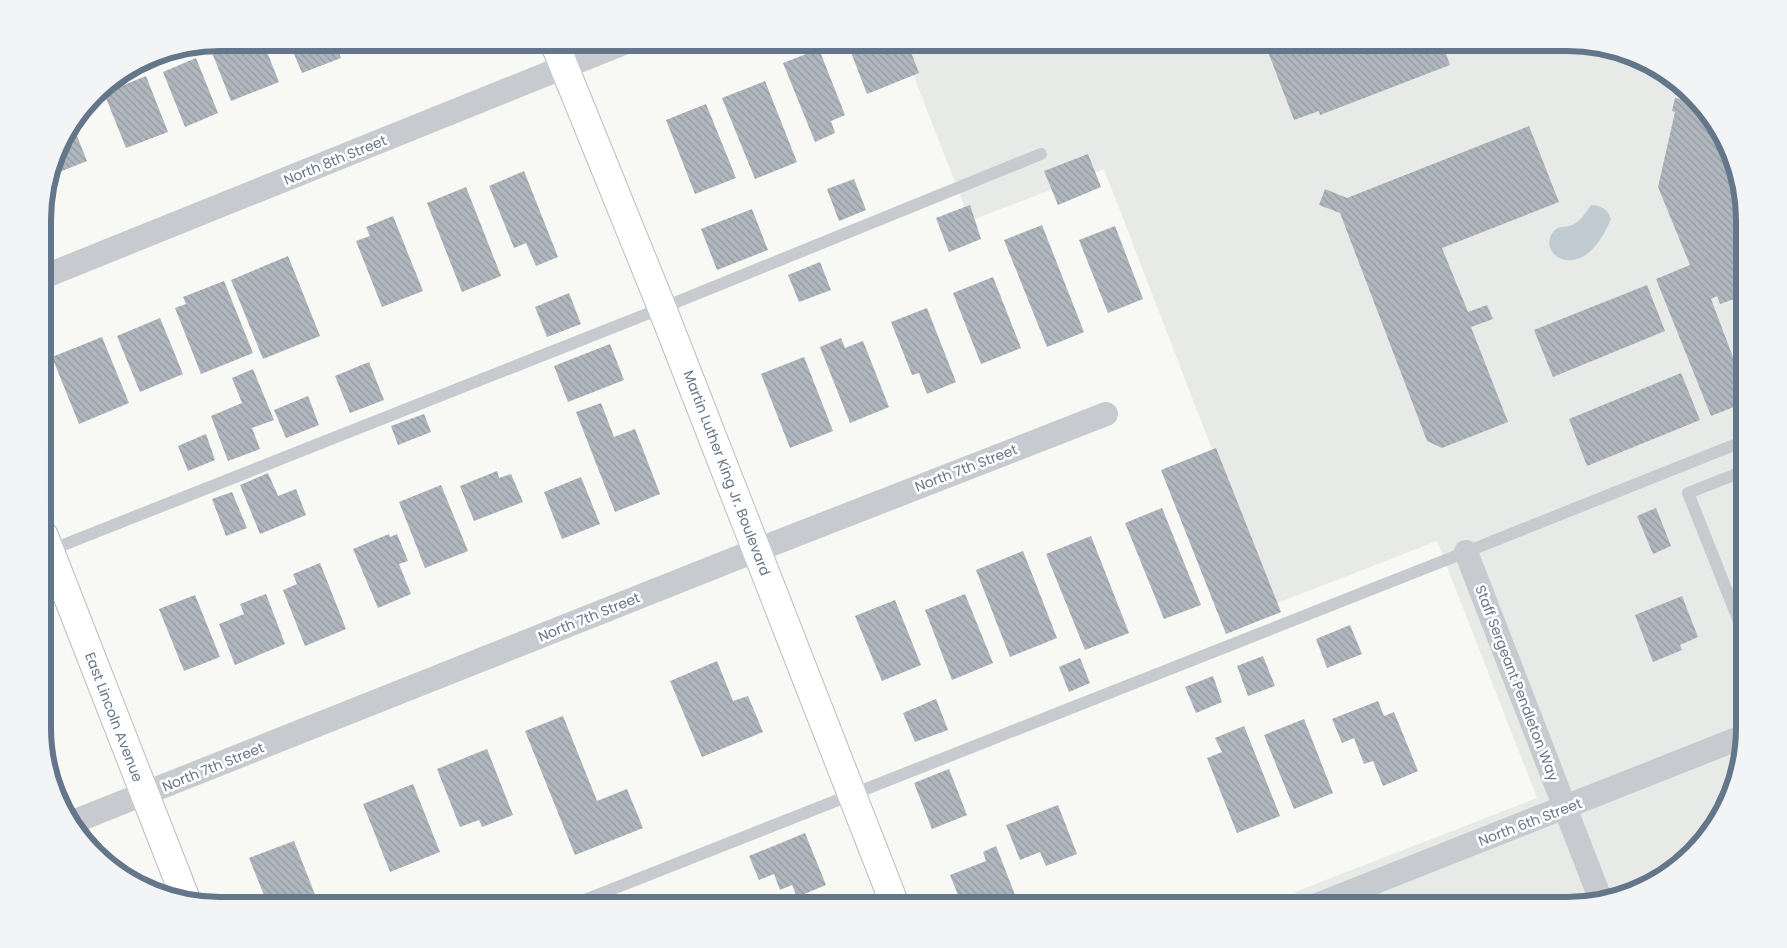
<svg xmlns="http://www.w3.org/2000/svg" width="1787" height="948" font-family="Poppins,sans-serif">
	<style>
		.built { fill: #e8eae8 }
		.water { fill: #c1ccd2 }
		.building { fill: url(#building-back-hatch) }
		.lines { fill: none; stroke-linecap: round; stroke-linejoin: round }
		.secondary-casing { stroke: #b9bec3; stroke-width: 30 }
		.lane { stroke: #c7cbcf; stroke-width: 12 }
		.street { stroke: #c7cbcf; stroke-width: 24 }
		.secondary { stroke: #fff; stroke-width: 28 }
		.labels { text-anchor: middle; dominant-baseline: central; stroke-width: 5; stroke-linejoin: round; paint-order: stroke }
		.street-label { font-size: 14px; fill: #647689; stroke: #fff }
		.rim { fill: none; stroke: #647689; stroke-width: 6 }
	</style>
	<defs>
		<pattern id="building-back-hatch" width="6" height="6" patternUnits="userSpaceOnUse" patternTransform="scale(1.25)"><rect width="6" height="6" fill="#afb6be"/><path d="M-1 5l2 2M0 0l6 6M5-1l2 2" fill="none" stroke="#9299a0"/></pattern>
	</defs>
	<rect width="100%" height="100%" fill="#f8f8f4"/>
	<polygon class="built" points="901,43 1567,43 1646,61 1714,121 1743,197 1744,728 1726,807 1665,876 1578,905 1300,905 1295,892 1537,798 1437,541 1272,605 1104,169 970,221"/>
	<path class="water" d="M1591 205C1601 206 1607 208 1611 219 1605 233 1595 252 1580 258 1559 267 1540 247 1554 231 1558 225 1567 228 1572 225 1580 222 1586 212 1591 205Z"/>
	<g class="building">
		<polygon points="220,42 263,42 279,82 231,101 209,45"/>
		<polygon points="289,42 335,42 341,58 302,73"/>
		<polygon points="847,42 907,42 919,73 867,94"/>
		<polygon points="1269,42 1442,42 1450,65 1320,115 1319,111 1294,120 1265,44"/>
		<polygon points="819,49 845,115 831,121 835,133 815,142 783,63"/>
		<polygon points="196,58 218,113 185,127 163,72"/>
		<polygon points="146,76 168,132 126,148 106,98 89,105 106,85 109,91"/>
		<polygon points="765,81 797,162 755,179 722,98"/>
		<polygon points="1675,98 1689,101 1688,104 1697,106 1714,121 1743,197 1743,296 1720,304 1717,296 1711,299 1736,365 1743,362 1740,354 1743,352 1744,403 1711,416 1656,279 1690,265 1658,187 1675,112 1672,111"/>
		<polygon points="706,104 736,178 695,194 666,120"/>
		<polygon points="73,126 87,161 52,175 61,141"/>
		<polygon points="1529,126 1559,202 1442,248 1468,312 1487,305 1493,319 1471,327 1508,422 1442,448 1427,441 1340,213 1319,205 1325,189 1347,198"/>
		<polygon points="1088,154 1101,187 1058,205 1044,171"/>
		<polygon points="524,171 558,257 536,266 526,243 514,248 489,186"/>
		<polygon points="854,179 866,210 839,221 827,189"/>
		<polygon points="466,187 501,276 462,292 427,203"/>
		<polygon points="970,205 981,239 949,252 936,218"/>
		<polygon points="752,209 768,250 717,270 701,229"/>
		<polygon points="393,216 423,291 382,307 356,241 370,236 366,227"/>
		<polygon points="1042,225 1084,332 1047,347 1004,240"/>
		<polygon points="1115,226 1143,299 1108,313 1079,240"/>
		<polygon points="288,256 320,336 263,359 231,280"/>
		<polygon points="820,262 831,290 799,302 788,275"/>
		<polygon points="993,277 1021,348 981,364 953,293"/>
		<polygon points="224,281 253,353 201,374 175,308 186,304 183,297"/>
		<polygon points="1647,285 1665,331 1553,377 1534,330"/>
		<polygon points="569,293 581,324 547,337 535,307"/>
		<polygon points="927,308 956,382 927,394 919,373 912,375 891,322"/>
		<polygon points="160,318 183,374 140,392 117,336"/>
		<polygon points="102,337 129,403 79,424 52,357"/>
		<polygon points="841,338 845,348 863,341 889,407 850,423 820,347"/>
		<polygon points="610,344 624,380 568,402 554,366"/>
		<polygon points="804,357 833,431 790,448 761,374"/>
		<polygon points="369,362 384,400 350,413 335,376"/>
		<polygon points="253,369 274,420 252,428 260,449 228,461 211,416 242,403 232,378"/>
		<polygon points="1681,373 1700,420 1587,466 1569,419"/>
		<polygon points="308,396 319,425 286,438 274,410"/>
		<polygon points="601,403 614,437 635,429 660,494 615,512 576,412"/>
		<polygon points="424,414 431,432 398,445 391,426"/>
		<polygon points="206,434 215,460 188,471 178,446"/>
		<polygon points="1216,448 1281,612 1226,634 1161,470"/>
		<polygon points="497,471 499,478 511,474 523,502 474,521 460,486"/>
		<polygon points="268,473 278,496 296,489 306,515 260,534 240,485"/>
		<polygon points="581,477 600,524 562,539 544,492"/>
		<polygon points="441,485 468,551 425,568 399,502"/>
		<polygon points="232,492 247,528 226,536 212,499"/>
		<polygon points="1162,508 1201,605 1164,619 1125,523"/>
		<polygon points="1656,508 1671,546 1653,554 1637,516"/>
		<polygon points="389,534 390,537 397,534 408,561 399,564 411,594 378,608 353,549"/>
		<polygon points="1091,536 1129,633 1085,650 1046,554"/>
		<polygon points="1023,551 1057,638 1010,657 976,570"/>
		<polygon points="320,563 346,629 305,646 283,590 297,584 293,574"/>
		<polygon points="266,594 285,644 235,665 219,624 244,614 240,604"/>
		<polygon points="965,594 993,663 952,680 925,610"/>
		<polygon points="195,595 220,657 184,671 159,609"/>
		<polygon points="1682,596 1698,637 1680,645 1682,650 1653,662 1635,615"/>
		<polygon points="895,600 921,665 882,681 855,616"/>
		<polygon points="1350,625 1362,654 1327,668 1316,639"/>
		<polygon points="1263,656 1275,686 1248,696 1237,666"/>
		<polygon points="1080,658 1090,683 1069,692 1059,667"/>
		<polygon points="717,661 733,701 748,696 763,732 702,757 670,681"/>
		<polygon points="1213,676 1222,702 1196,713 1185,687"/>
		<polygon points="936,699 948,730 915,742 903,713"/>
		<polygon points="1378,701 1384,716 1394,712 1418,771 1383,786 1373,761 1364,764 1354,738 1342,743 1332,719"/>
		<polygon points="563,716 597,801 627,789 643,828 575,855 525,731"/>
		<polygon points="1304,719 1333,793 1294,809 1264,735"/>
		<polygon points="1244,726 1280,816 1237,833 1207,758 1222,752 1215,738"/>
		<polygon points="487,749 513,815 482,827 479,820 460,827 437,769"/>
		<polygon points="949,769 967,815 932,829 914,783"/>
		<polygon points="413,784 440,852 390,872 363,804"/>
		<polygon points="1058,805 1077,854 1046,866 1040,852 1020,860 1006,825"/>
		<polygon points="805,833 826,885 797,897 792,885 780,890 774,874 759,880 749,856"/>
		<polygon points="294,841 319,905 268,905 249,858"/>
		<polygon points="996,846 1019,905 962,905 950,875 986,861 983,852"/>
		<polygon points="1681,858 1665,876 1661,866"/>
	</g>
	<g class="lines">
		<g class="secondary-casing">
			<g id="secondary">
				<polyline points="554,42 662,308 895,905"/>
				<polyline points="44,536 185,897"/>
			</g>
		</g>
		<g class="lane">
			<polyline points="1584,47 1646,62"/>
			<polyline points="1744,471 1688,493 1744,634"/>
			<polyline points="48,551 662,308 1041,154"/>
			<polyline points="572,905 1466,552 1744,441"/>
		</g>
		<g class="street">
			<polyline points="43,277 626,42"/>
			<polyline points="1466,552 1600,898"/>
			<polyline points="73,822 757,550 1106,414"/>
			<polyline points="1317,905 1742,737"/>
		</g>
		<use href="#secondary" class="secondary"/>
	</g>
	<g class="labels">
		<g class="street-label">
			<text transform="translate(335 160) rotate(-22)">North 8th Street</text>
			<text transform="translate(966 468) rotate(-21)">North 7th Street</text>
			<text transform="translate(727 473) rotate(69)">Martin Luther King Jr. Boulevard</text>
			<text transform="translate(589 617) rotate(-22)">North 7th Street</text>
			<text transform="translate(1517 683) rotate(69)">Staff Sergeant Pendleton Way</text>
			<text transform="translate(114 717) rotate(69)">East Lincoln Avenue</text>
			<text transform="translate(213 767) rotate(-22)">North 7th Street</text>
			<text transform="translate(1530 822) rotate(-21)">North 6th Street</text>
		</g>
	</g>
	<path d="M0 0H1787V948H0ZM220 51H1567A169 169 0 0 1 1736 220V728A169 169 0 0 1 1567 897H220A169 169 0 0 1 51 728V220A169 169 0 0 1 220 51Z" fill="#f3f4f6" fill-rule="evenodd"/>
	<path class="rim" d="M220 51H1567A169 169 0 0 1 1736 220V728A169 169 0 0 1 1567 897H220A169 169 0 0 1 51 728V220A169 169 0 0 1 220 51Z"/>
</svg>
